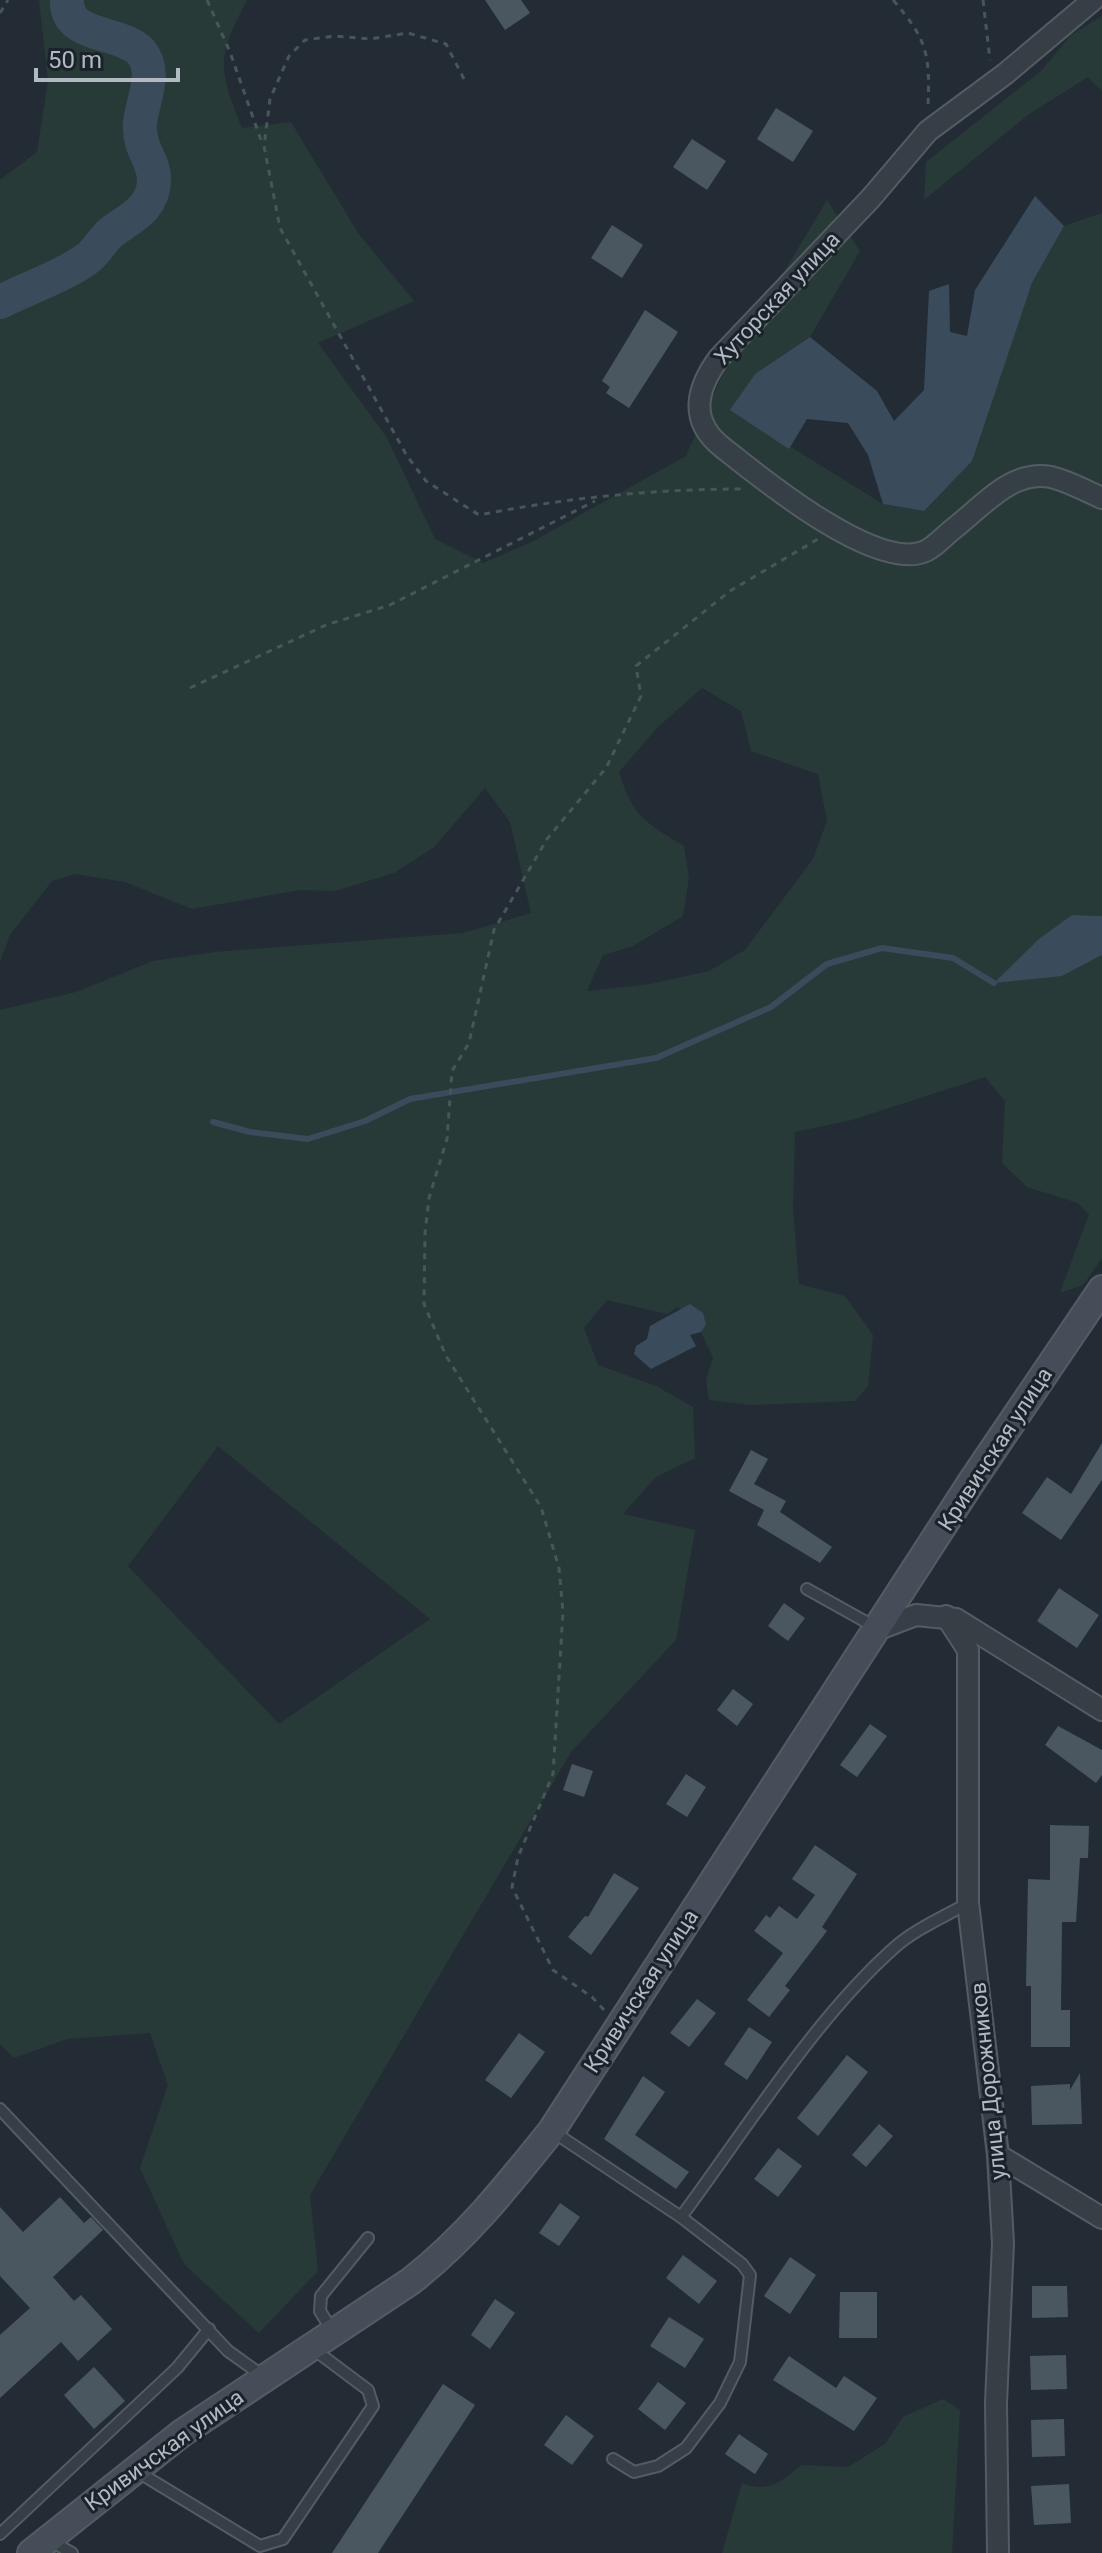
<svg xmlns="http://www.w3.org/2000/svg" width="1102" height="2553" font-family="Roboto,sans-serif">
	<style>
		.green { fill: #283a38; fill-rule: evenodd }
		.water { fill: #3a4b5c }
		.lines { fill: none; stroke-linecap: round; stroke-linejoin: round }
		.stream { stroke: #3a4b5c; stroke-width: 6 }
		.river { stroke: #3a4b5c; stroke-width: 34 }
		.building { fill: #4b5760 }
		.lane-casing { stroke: #545c63; stroke-width: 14 }
		.street-casing { stroke: #545c63; stroke-width: 24 }
		.secondary-casing { stroke: #545c63; stroke-width: 30 }
		.path { stroke: #465757; stroke-width: 3; stroke-dasharray: 6 6; stroke-linecap: butt }
		.lane { stroke: #363e46; stroke-width: 10 }
		.street { stroke: #363e46; stroke-width: 20 }
		.secondary { stroke: #454e58; stroke-width: 26 }
		.labels { text-anchor: middle; dominant-baseline: central; stroke-width: 6; stroke-linejoin: round; paint-order: stroke }
		.street-label { font-size: 22px; fill: #b1b9c2; stroke: #1b232a }
	</style>
	<rect width="100%" height="100%" fill="#232c35"/>
	<g class="green">
		<path d="M39 0H247C216 59 218 68 242 128L291 122 358 233 414 301 318 343 387 438 435 539 483 563 532 542 686 456 721 378 827 200 860 251 810 337 755 374 731 410 883 504 924 511 1010 345 1032 283 1064 226 1102 213V916L1071 915 1062 976 1102 955V1258L1083 1285 1060 1293 1089 1214 1078 1203 1027 1187 1002 1163 1005 1101 985 1077 852 1120 795 1132 793 1209 799 1284 845 1296 873 1335 868 1386 855 1401 752 1405 709 1400 706 1380 713 1358 701 1332 706 1325 678 1307 667 1314 607 1300 584 1328 598 1365 656 1386 693 1407 695 1458 656 1477 623 1514 695 1530 676 1640 571 1752 310 2195 318 2271 259 2333 184 2264 140 2168 168 2085 150 2033 67 2039 14 2058 0 2044V1010L76 992 153 961 215 952 463 933 531 913 510 822 485 788 434 847 394 873 335 891 300 890 192 909 125 882 75 874 52 881 10 935 0 961V180L37 152 48 81ZM702 688 741 711 751 751 818 774 827 821 813 859 745 950 709 971 650 984 587 991 603 955 633 946 683 916 689 878 684 846C646 823 632 816 619 772L658 727ZM218 1446 430 1619 279 1724 128 1566Z"/>
		<polygon points="1102,16 1102,91 1088,77 1029,114 924,200 926,162 1041,71 1071,35"/>
		<path d="M943 2399 960 2410 952 2553H722L742 2483C769 2494 781 2481 802 2465L848 2467 885 2444 903 2417Z"/>
	</g>
	<g class="water">
		<polygon points="1035,196 1064,226 1032,283 972,461 924,511 883,504 868,455 848,423 807,419 789,449 730,410 755,374 810,337 877,391 894,421 924,390 929,291 949,284 950,332 967,336 975,290"/>
		<polygon points="1072,915 1102,916 1102,955 1062,976 994,983 1039,939"/>
		<polygon points="690,1304 703,1313 706,1325 701,1332 690,1335 696,1346 651,1369 634,1354 636,1346 647,1339 650,1326"/>
	</g>
	<g class="lines">
		<polyline class="stream" points="213,1122 250,1132 308,1139 365,1121 410,1099 656,1058 771,1007 827,964 882,948 953,958 994,983"/>
		<path class="river" d="M0 302C26 289 66 275 88 258 98 250 103 238 113 231 132 217 153 208 154 181 155 160 138 150 140 123 142 101 158 72 141 52 121 30 65 39 67 0"/>
	</g>
	<g class="building">
		<polygon points="485,0 521,0 530,13 505,30"/>
		<polygon points="776,108 813,131 793,162 757,139"/>
		<polygon points="692,139 726,161 707,190 673,167"/>
		<polygon points="612,225 643,245 622,278 591,258"/>
		<polygon points="645,310 678,332 629,408 606,393 610,387 602,381"/>
		<polygon points="1102,1443 1102,1480 1061,1540 1022,1513 1047,1477 1071,1494"/>
		<polygon points="751,1450 768,1459 754,1484 786,1501 780,1512 832,1547 820,1563 757,1525 764,1510 729,1491"/>
		<polygon points="1059,1588 1099,1615 1077,1648 1037,1621"/>
		<polygon points="784,1603 805,1618 788,1641 768,1626"/>
		<polygon points="733,1689 753,1704 737,1726 717,1710"/>
		<polygon points="870,1724 887,1736 857,1777 840,1765"/>
		<polygon points="1058,1726 1102,1750 1102,1775 1096,1783 1045,1745"/>
		<polygon points="572,1764 593,1771 584,1797 563,1790"/>
		<polygon points="686,1774 706,1787 687,1817 666,1804"/>
		<polygon points="1050,1825 1089,1826 1088,1858 1080,1858 1076,1922 1062,1922 1061,2010 1070,2010 1070,2047 1031,2047 1031,1986 1026,1986 1028,1879 1050,1880"/>
		<polygon points="815,1845 857,1874 822,1927 827,1931 785,1986 790,1990 769,2017 747,2000 783,1953 754,1931 766,1915 770,1918 779,1906 797,1919 815,1895 792,1879"/>
		<polygon points="614,1873 639,1888 591,1955 568,1937 585,1916 588,1917"/>
		<polygon points="697,1999 716,2013 689,2047 670,2033"/>
		<polygon points="749,2027 772,2042 747,2080 724,2064"/>
		<polygon points="519,2033 545,2052 511,2098 485,2080"/>
		<polygon points="847,2055 868,2072 818,2136 797,2118"/>
		<polygon points="1080,2073 1082,2124 1032,2125 1031,2086 1070,2084 1070,2090"/>
		<polygon points="643,2076 665,2092 635,2135 689,2172 676,2189 604,2139"/>
		<polygon points="879,2124 893,2136 866,2167 852,2155"/>
		<polygon points="778,2148 802,2166 778,2197 754,2179"/>
		<polygon points="60,2197 84,2223 91,2217 103,2230 53,2277 74,2301 81,2295 112,2329 78,2361 61,2342 0,2398 0,2335 30,2308 0,2276 0,2207 23,2232"/>
		<polygon points="560,2203 580,2217 559,2246 539,2233"/>
		<polygon points="683,2255 717,2281 699,2304 666,2278"/>
		<polygon points="790,2257 816,2275 790,2314 764,2296"/>
		<polygon points="1032,2286 1067,2286 1068,2317 1032,2318"/>
		<polygon points="840,2292 877,2292 877,2338 839,2338"/>
		<polygon points="495,2299 515,2313 490,2349 471,2335"/>
		<polygon points="669,2317 704,2339 685,2368 650,2346"/>
		<polygon points="1066,2355 1067,2389 1031,2390 1030,2356"/>
		<polygon points="789,2356 836,2388 844,2376 877,2398 854,2431 773,2380"/>
		<polygon points="94,2367 125,2401 94,2429 64,2395"/>
		<polygon points="658,2382 686,2403 665,2430 638,2409"/>
		<polygon points="443,2384 475,2405 378,2553 332,2553"/>
		<polygon points="566,2415 594,2436 572,2465 544,2445"/>
		<polygon points="1064,2419 1065,2456 1032,2457 1031,2420"/>
		<polygon points="739,2434 768,2454 755,2474 725,2454"/>
		<polygon points="1069,2484 1071,2523 1034,2525 1031,2486"/>
	</g>
	<g class="lines">
		<g class="lane-casing">
			<g id="lane">
				<polyline points="807,1589 875,1627"/>
				<polyline points="0,2109 228,2351 263,2376"/>
				<polyline points="552,2131 681,2217 742,2264 750,2275 740,2362 720,2403 686,2448 658,2466 634,2472 613,2459"/>
				<path d="M681 2217C745 2131 815 2018 894 1948 915 1929 944 1917 968 1903"/>
				<polyline points="333,2332 320,2311 321,2296 368,2238"/>
				<polyline points="138,2472 260,2546 283,2539 373,2406 368,2390 312,2348"/>
				<polyline points="0,2534 177,2368 209,2329"/>
				<polyline points="49,2540 72,2553"/>
			</g>
		</g>
		<g class="street-casing">
			<g id="street">
				<path d="M1093 0 1005 74 928 131 871 198 719 358C696 389 689 421 722 447 761 478 873 570 923 552 933 549 944 536 952 530 981 508 1011 469 1051 477 1068 481 1086 491 1102 498"/>
				<polyline points="946,1616 968,1650 968,1903 998,2155 1003,2243 996,2403 998,2553"/>
				<polyline points="879,1629 916,1615 956,1619 1102,1710"/>
				<polyline points="998,2155 1102,2218"/>
			</g>
		</g>
		<g class="secondary-casing">
			<path id="secondary" d="M31 2553 182 2433 411 2281C467 2237 508 2185 552 2130L972 1481 1102 1289"/>
		</g>
		<g class="path">
			<polyline points="207,0 230,52 262,143"/>
			<path d="M893 0C928 40 930 55 928 107"/>
			<polyline points="983,0 990,60"/>
			<polyline points="0,13 8,0"/>
			<path d="M464 79 446 44 408 33 370 39 336 36 305 40 289 56 270 99 264 146 280 228 407 456 426 481 479 515C565 498 655 489 743 489"/>
			<polyline points="190,688 326,625 390,605 595,501"/>
			<polyline points="604,2010 592,1997 553,1970 512,1887 518,1857 553,1774 563,1612 559,1568 541,1507 446,1356 424,1304 425,1233 429,1198 447,1139 452,1071 469,1043 494,930 547,839 606,768 641,696 636,666 730,591 818,539"/>
		</g>
		<use href="#lane" class="lane"/>
		<use href="#street" class="street"/>
		<use href="#secondary" class="secondary"/>
	</g>
	<g class="labels">
		<g class="street-label">
			<text transform="translate(777 298) rotate(-47)">Хуторская улица</text>
			<text transform="translate(995 1449) rotate(-57)">Кривичская улица</text>
			<text transform="translate(641 1991) rotate(-57)">Кривичская улица</text>
			<text transform="translate(988 2081) rotate(-96)">улица Дорожников</text>
			<text transform="translate(164 2450) rotate(-36)">Кривичская улица</text>
		</g>
	</g>
	<path d="M36 68v12h142v-12" fill="none" stroke="#b1b9c2" stroke-width="4"/>
	<text x="48" y="68" font-size="24" fill="#b1b9c2" stroke="#1b232a" stroke-width="6" paint-order="stroke">50 m</text>
</svg>
